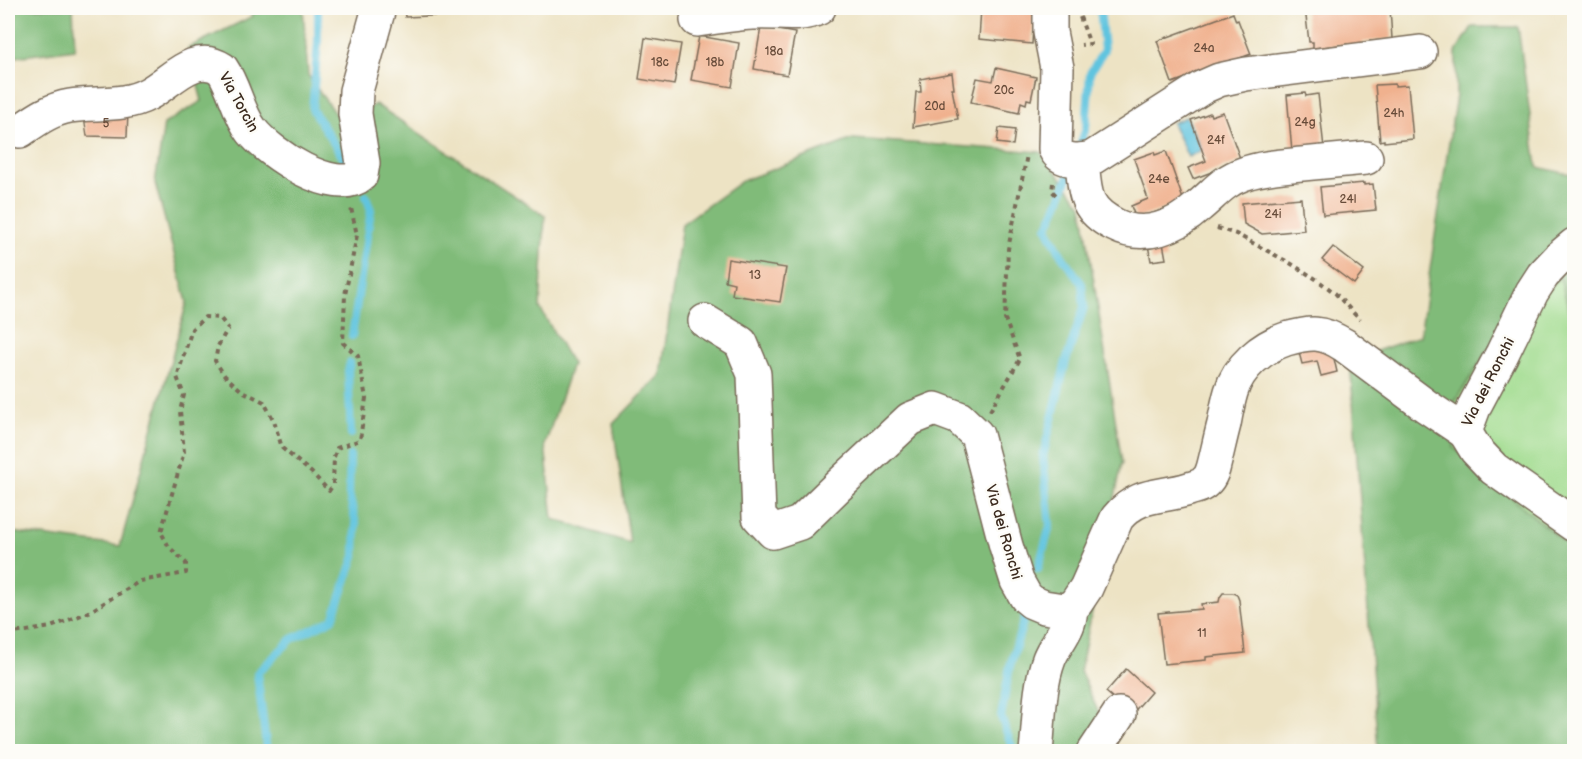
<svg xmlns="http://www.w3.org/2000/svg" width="1582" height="759" font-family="'Balsamiq Sans',sans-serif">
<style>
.green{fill:#a0db8e;stroke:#6e8256;stroke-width:1.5}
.forest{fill:#80bb79;stroke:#5e724c;stroke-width:1.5}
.water{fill:#61c4df;stroke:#4e777e;stroke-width:1.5}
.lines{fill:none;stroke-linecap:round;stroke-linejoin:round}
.stream{stroke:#61c4df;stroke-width:8}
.building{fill:#f0b18e}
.minor-casing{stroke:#796b58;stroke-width:36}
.path{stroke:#796b58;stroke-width:4;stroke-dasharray:4.5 4.5;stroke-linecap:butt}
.minor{stroke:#fff;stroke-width:33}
.labels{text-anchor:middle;stroke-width:5;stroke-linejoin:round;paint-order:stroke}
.number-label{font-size:12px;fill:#684c3a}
.street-label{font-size:15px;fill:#3b2a1e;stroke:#fdfcf7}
</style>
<rect width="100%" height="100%" fill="#fdfcf7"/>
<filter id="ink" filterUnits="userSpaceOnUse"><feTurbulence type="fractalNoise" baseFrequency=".0167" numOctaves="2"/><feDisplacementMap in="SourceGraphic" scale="12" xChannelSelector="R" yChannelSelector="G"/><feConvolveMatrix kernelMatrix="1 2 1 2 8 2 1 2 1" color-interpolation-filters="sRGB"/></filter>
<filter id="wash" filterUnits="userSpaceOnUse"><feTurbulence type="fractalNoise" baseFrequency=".008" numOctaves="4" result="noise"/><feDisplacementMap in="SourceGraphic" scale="24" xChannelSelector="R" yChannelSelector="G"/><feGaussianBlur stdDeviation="1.35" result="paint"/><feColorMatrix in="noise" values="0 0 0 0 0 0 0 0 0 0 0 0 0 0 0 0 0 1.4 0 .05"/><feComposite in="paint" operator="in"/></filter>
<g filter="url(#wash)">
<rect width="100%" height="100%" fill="#ede3c4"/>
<polygon class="green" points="1560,276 1574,329 1574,551 1454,448 1454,403 1494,341"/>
<g class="forest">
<polygon points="8,8 73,8 75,49 8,58"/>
<polygon points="248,8 303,8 308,75 344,127 375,104 545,216 540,308 572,364 545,445 553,519 630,543 613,424 661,375 682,224 742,181 853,139 1041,152 1082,205 1122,463 1080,671 1104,724 1101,751 8,751 8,525 11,532 120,546 187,302 155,183 164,124 202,101 188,48 253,16"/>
<polygon points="1472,27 1518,27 1537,167 1574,175 1574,329 1560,277 1494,341 1454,403 1454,448 1574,551 1574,751 1378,751 1350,360 1420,336 1456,95 1456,52"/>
</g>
<polygon class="water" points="1186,117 1202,150 1188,157 1172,123"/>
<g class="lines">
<g class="stream">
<polyline points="318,8 318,43 312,109 347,164"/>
<polyline points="1078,150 1086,128 1090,73 1104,50 1100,8"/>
<polyline points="352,336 371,210 366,196"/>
<polyline points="350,363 348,371 351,434"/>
<polyline points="1038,569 1050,526 1043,456 1066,361 1084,307 1082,284 1062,256 1047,228 1056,209 1071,170"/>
<polyline points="267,752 257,673 292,639 333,619 355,556 356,524 349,494 350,456"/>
<polyline points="1014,752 1001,717 1010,666 1027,609"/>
</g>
</g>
<g id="blocks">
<g class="building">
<polygon points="404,8 452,8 453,15 405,17"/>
<polygon points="981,8 1034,9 1032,44 979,39"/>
<polygon points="1305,8 1390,8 1392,39 1363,42 1363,47 1349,49 1348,44 1313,48 1313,42 1309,42"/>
<polygon points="1233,13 1236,21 1238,20 1251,54 1172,83 1157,41"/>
<polygon points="761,27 795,33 787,75 754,69"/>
<polygon points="699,36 739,43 732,87 691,80"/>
<polygon points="645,38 681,44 674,85 639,79"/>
<polygon points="996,68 1036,77 1031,100 1027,99 1026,104 1021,102 1019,113 971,102 977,78 993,81"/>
<polygon points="952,73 954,89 952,89 958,119 913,127 916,92 921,92 920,79"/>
<polygon points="1395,84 1395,86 1408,85 1413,139 1384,142 1384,140 1380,141 1375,85"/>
<polygon points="1305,93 1306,96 1318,94 1324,148 1292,151 1287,95"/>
<polygon points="83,111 128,111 127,137 87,136"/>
<polygon points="1223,112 1241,161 1193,179 1188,168 1206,161 1191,120 1210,113 1211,116"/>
<polygon points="999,128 1015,130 1013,145 997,143"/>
<polygon points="1166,151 1184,202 1136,219 1131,206 1148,199 1134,159 1154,152 1155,155"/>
<polygon points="1364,183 1364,185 1373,184 1376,210 1323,215 1320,187"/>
<polygon points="1301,198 1304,230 1262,234 1244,224 1242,203"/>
<polygon points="1163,243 1166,259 1151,261 1148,245"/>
<polygon points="1333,247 1364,271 1354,284 1322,260"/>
<polygon points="728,259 786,268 780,302 732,295 734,283 725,281"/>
<polygon points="1297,345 1332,350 1337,372 1321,376 1317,361 1302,364"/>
<polygon points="1223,593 1233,593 1237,595 1239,600 1245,653 1206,657 1206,660 1164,664 1158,613 1202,609 1201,604 1219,602 1220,597"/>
<polygon points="1126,669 1151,692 1132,714 1106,692"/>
</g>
</g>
</g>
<g filter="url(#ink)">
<use href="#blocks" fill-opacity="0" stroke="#796b58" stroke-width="1.5"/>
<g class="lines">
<defs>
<g id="minor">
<path d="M1050,8v24l7,36 -2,81c6,13 25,12 37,9l111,-71 16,-7 27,-6 174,-22"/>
<path d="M697,20c18,-3 37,-6 56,-7 22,-2 45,5 66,-5"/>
<path d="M20,131c16,-11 31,-22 50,-25 26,-4 54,1 78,-12 22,-11 46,-44 74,-25 13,19 16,44 30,62 17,22 83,66 109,44l2,-12 -8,-49 1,-23 23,-83"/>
<path d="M1082,160c3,32 1,49 33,65 29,15 61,2 84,-19 16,-13 24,-25 44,-32 19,-7 39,-8 59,-10 22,-2 43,-4 64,-6"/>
<path d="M705,321l36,22 13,31 5,143 14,15 27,-9 37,-36 73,-68 25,-10 24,9 18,17 29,111 11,35 9,16 6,5 12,5 19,3 7,-2 6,-5 10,-15 31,-70c21,-26 44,-20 72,-29 6,-2 13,-3 17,-8 4,-3 5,-7 7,-12 4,-15 7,-30 11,-45 2,-11 4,-22 7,-32 7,-25 31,-45 55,-53 25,-7 36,-8 58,6l82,61 39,26 10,-27 27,-51 30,-62 11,-17 18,-19 13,-11"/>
<polyline points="1465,432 1476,450 1494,469 1574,525"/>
<path d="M1036,752c3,-29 3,-67 13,-93 6,-16 24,-33 21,-51"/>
<polyline points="1094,752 1119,714"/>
</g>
</defs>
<use href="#minor" class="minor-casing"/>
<g class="path">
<polyline points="1080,17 1090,44 1081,45"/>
<polyline points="1053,183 1052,191 1058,197"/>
<polyline points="1217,228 1236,234 1290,263 1316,279 1335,293 1360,320"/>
<polyline points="990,411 1020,359 1005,319 1008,249 1027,155"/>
<polyline points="8,634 51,627 89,612 140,581 186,573 186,563 169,547 161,532 184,452 180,411 184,395 177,377 192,329 205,317 220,318 228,328 218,346 215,361 225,376 242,391 264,402 274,421 282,448 312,473 329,491 333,485 334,457 337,448 360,440 366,398 358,356 343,343 345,295 357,235 351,208"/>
</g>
<use href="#minor" class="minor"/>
</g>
</g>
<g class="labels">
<g class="number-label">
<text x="1204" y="52">24a</text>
<text x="774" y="55">18a</text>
<text x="660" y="66">18c</text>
<text x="715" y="66">18b</text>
<text x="1004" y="94">20c</text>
<text x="935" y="110">20d</text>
<text x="1394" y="117">24h</text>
<text x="1305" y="126">24g</text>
<text x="106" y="127">5</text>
<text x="1216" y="144">24f</text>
<text x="1159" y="183">24e</text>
<text x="1348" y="203">24l</text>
<text x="1273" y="218">24i</text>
<text x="755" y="279">13</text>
<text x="1202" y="637">11</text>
</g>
<g class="street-label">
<text transform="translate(239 102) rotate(61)" y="5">Via Torcìn</text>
<text transform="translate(1488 382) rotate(-63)" y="5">Via dei Ronchi</text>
<text transform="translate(1004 532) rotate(74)" y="5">Via dei Ronchi</text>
</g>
</g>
<rect width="1582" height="759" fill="none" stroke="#fdfcf7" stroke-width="30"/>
</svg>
